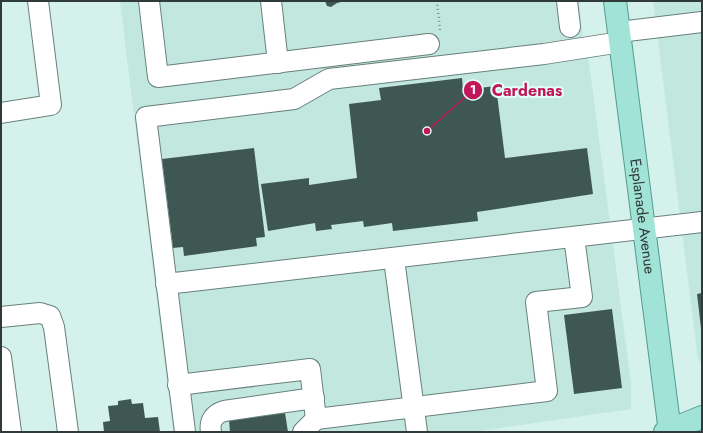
<svg xmlns="http://www.w3.org/2000/svg" width="703" height="433" font-family="Jost,sans-serif">
<style>
.built{fill:#c1e7df}
.building{fill:#3f5752}
.lines{fill:none;stroke-linecap:round;stroke-linejoin:round}
.minor-casing{stroke:#67807b;stroke-width:22}
.major-casing{stroke:#519c8f;stroke-width:24}
.path{stroke:#7f928e;stroke-width:2.5;stroke-dasharray:1 3;stroke-linecap:butt}
.minor{stroke:#fff;stroke-width:20}
.major{stroke:#a1e3d7;stroke-width:22}
.labels{text-anchor:middle;stroke-width:4;stroke-linejoin:round;paint-order:stroke}
.street-label{font-size:15px;fill:#303b39;stroke:#e2fff8}
.leader{fill:none;stroke:#c2185b;stroke-width:1.5}
.callout-dot{fill:#c2185b;stroke:#e2fff8;stroke-width:1.5}
.mark-label{font-size:12px;text-anchor:middle;font-weight:bold;fill:#fff}
.callout-label{font-size:16px;text-anchor:middle;font-weight:bold;fill:#c2185b;stroke:#e2fff8;stroke-width:4;stroke-linejoin:round;paint-order:stroke}
</style>
<rect width="100%" height="100%" fill="#d5f1eb"/>
<g class="built">
<polygon points="120,1 579,1 583,39 586,40 631,383 631,409 471,432 173,432"/>
<polygon points="653,1 702,1 702,363 698,359"/>
</g>
<g class="building">
<polygon points="325,1 341,1 341,2 337,3 331,7 327,6"/>
<polygon points="462,78 463,90 496,86 505,158 587,148 593,194 477,212 478,221 393,231 392,223 364,227 363,221 331,225 332,229 316,231 315,223 268,231 261,184 309,178 309,185 357,178 349,104 381,100 379,88"/>
<polygon points="254,148 265,237 256,238 257,246 184,256 183,247 173,248 162,159"/>
<polygon points="702,293 702,328 701,328 697,294"/>
<polygon points="612,309 622,388 574,394 564,315"/>
<polygon points="131,399 132,404 143,403 145,418 158,417 160,432 104,432 103,422 110,421 108,406 118,405 118,401"/>
<polygon points="285,413 288,432 230,432 229,420"/>
</g>
<g class="lines">
<defs>
<g id="minor">
<polyline points="149,1 158,77 429,44"/>
<polyline points="271,1 278,63"/>
<polyline points="567,1 570,27"/>
<polyline points="619,32 702,22"/>
<polyline points="1,113 51,105 38,1"/>
<polyline points="394,259 417,432"/>
<polyline points="166,284 702,222"/>
<polyline points="1,317 40,313 50,316 54,327 68,432"/>
<polyline points="1,357 11,432"/>
<polyline points="178,385 310,369 316,419 547,391 536,302 582,297 574,237"/>
<polyline points="185,432 146,117 294,99 329,79 544,54 621,42"/>
<path d="M211,432c-2,-11 3,-18 13,-21l90,-13"/>
<polyline points="303,432 316,419"/>
</g>
<g id="major">
<path id="s1" d="M615,1l55,431"/>
<polyline points="665,432 702,417"/>
</g>
</defs>
<use href="#minor" class="minor-casing"/>
<use href="#major" class="major-casing"/>
<polyline class="path" points="437,1 440,30"/>
<use href="#minor" class="minor"/>
<use href="#major" class="major"/>
</g>
<g class="labels">
<g class="street-label">
<text dy="5" stroke="none"><textPath href="#s1" startOffset="217">Esplanade Avenue</textPath></text>
</g>
</g>
<path class="leader" d="M427 131L473 90"/>
<g class="callout-dot">
<circle cx="427" cy="131" r="4"/>
<circle cx="473" cy="90" r="10"/>
</g>
<g class="mark-label">
<text x="473" y="94">1</text>
</g>
<g class="callout-label">
<text x="527" y="96">Cardenas</text>
</g>
<rect width="703" height="433" fill="none" stroke="#303b39" stroke-width="4"/>
</svg>
